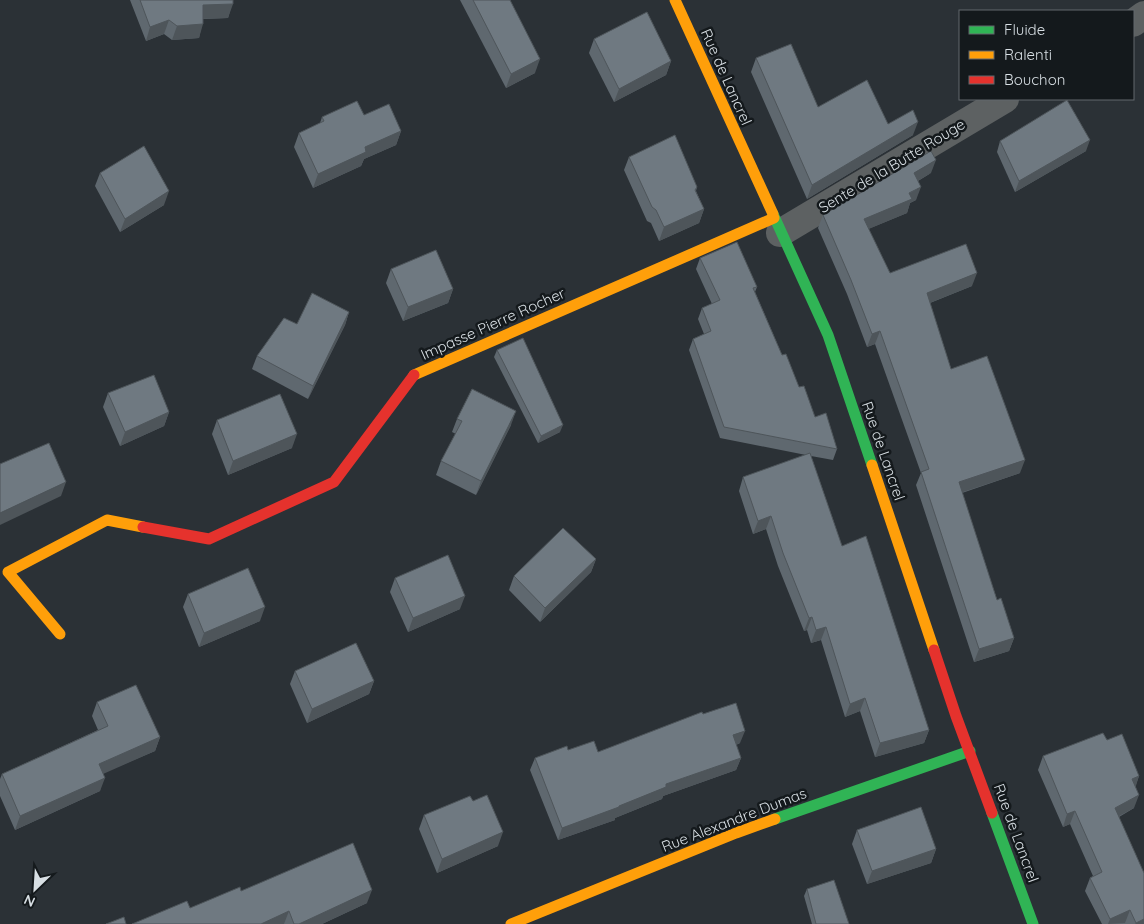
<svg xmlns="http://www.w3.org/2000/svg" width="1144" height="924" font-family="Quicksand,sans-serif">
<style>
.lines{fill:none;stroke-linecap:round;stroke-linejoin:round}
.street{stroke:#5d6162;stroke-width:28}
.fast{stroke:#30b455;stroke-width:11}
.slow{stroke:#ff9f0a;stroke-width:11}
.jam{stroke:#e5322d;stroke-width:11}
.wall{fill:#5f686f}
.shaded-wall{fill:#4e555a}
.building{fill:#6f7981;stroke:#4e555a}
.labels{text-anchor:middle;stroke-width:5;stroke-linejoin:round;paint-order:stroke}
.street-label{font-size:15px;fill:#d8dfe4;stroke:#14191c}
</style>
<rect width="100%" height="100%" fill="#2b3136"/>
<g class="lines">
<g class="street">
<polyline points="1133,23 1144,15"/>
<polyline points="780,233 1005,99"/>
</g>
<g class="fast">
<polyline points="773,214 828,335 872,465"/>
<polyline points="992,813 1033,924"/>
<polyline points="775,819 970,751"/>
</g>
<g class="slow">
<polyline points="675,0 773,214"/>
<polyline points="414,375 774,218"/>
<polyline points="872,465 934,650"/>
<polyline points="60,634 8,572 107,520 143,527"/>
<polyline points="511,924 736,833 775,819"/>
</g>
<g class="jam">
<polyline points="143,527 209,539 334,482 414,375"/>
<polyline points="934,650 956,716 992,813"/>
</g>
</g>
<g class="wall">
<polygon points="130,0 233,0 228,18 203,19 199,38 172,40 164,34 146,41"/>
<polygon points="460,0 510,0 535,73 506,88"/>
<polygon points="594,39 671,61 666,75 614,102 589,53"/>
<polygon points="756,58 818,107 888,124 913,135 807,199 751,72"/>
<polygon points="364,115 401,131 396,145 364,159 361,166 313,188 294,147 299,133 320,123 322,117"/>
<polygon points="1000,141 1086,151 1015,192 997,152"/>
<polygon points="629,157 697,187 696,191 704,209 699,223 659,241 651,223 647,221 624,170"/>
<polygon points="100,173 164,205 120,232 95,186"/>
<polygon points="931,173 918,181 916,200 910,203 907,213 868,229 890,273 972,286 930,303 951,369 1020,473 962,493 997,600 1014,638 1009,651 974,662 916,485 921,473 875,344 867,347 847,294 818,228 823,215"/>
<polygon points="700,258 757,287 755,292 782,355 815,417 837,449 833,460 811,456 842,546 929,730 924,743 875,757 860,711 845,717 821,640 811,643 807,630 804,631 778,566 766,529 753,534 739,491 743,477 806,455 720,438 689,350 693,339 704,334 698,319 702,308 712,304 696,269"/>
<polygon points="391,269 453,289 448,303 403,321 386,283"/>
<polygon points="349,312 345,325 308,399 252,369 257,356 297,324"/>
<polygon points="497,350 560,432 538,443 494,357"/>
<polygon points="108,393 169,412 164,426 120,446 103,407"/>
<polygon points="457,419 511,425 476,495 436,475 441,461 456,434 452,432"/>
<polygon points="217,420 292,448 228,475 212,434"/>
<polygon points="596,559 591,572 540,622 509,590 514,576"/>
<polygon points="395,578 460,609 408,632 390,592"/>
<polygon points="188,594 260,621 199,647 183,607"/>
<polygon points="295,671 374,681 369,694 307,723 290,684"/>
<polygon points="97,702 160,737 155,751 103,773 100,791 15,830 0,796 0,779 2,774 98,730 92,716"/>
<polygon points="703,714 740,743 736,745 741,758 736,770 663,796 662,799 615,818 615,820 558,840 530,770 535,758 568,750 598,752"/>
<polygon points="1107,740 1139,776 1135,787 1134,808 1119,817 1144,924 1102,924 1085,891 1090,878 1093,876 1070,824 1063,827 1038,770 1043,756"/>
<polygon points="424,815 498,846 437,873 419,829"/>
<polygon points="857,830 936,849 931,863 867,884 852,844"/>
<polygon points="807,889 849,924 812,924 804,896"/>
<polygon points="241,891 367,903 322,924 132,924 190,908"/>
</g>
<g class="shaded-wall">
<polygon points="233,4 228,18 198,19 203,5"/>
<polygon points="169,20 164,34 146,41 150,27"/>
<polygon points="203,24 199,38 172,40 177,26"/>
<polygon points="540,59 535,73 506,88 511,74"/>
<polygon points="671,61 666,75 614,102 619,89"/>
<polygon points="918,122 913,135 807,199 812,185"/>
<polygon points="401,131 396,145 364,159 361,166 313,188 318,174 365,147"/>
<polygon points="1090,140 1086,151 1015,192 1019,181"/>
<polygon points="936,160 931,173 909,186 914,173"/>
<polygon points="921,187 916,200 910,203 907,213 859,233 864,219"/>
<polygon points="169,191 164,205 120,232 125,219"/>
<polygon points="704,209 699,223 659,241 664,227"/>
<polygon points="977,273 972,286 922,306 927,293"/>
<polygon points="453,289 448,303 403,321 408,307"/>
<polygon points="349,312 345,325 308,399 313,386"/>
<polygon points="880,331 875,344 867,347 872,334"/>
<polygon points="516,411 511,425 476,495 481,481"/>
<polygon points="169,412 164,426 120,446 125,432"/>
<polygon points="563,425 560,432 538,443 541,436"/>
<polygon points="297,434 292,448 228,475 233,461"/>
<polygon points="1025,460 1020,473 954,495 959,482"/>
<polygon points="66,482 61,496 0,525 0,513"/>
<polygon points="771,516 766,529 753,534 758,521"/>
<polygon points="596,559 591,572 540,622 545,608"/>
<polygon points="465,596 460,609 408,632 413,618"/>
<polygon points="265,607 260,621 199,647 204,633"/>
<polygon points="812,617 807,630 804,631 809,618"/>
<polygon points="826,627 821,640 811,643 816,630"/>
<polygon points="1014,638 1009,651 974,662 979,649"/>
<polygon points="374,681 369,694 307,723 312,709"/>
<polygon points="865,698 860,711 845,717 850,704"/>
<polygon points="929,730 924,743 875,757 880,743"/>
<polygon points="745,731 740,743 728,748 733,735"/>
<polygon points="160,737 155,751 94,778 99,764"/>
<polygon points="741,758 736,770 663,796 662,799 615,818 615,820 558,840 562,828 666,784"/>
<polygon points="1139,776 1135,789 1132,779"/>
<polygon points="105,778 100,791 15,830 20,816"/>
<polygon points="1139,795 1134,808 1110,821 1115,808"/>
<polygon points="1075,811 1070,824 1063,827 1067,814"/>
<polygon points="503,832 498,846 437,873 442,859"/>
<polygon points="936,849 931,863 867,884 872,871"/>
<polygon points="372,890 367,903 322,924 299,924"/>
<polygon points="1130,910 1125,923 1108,924 1110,919"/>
<polygon points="289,911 284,924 261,924"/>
<polygon points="1144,919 1144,924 1135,924 1136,923"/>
</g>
<g class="building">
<polygon points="140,0 233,0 233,4 203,5 203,24 177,26 169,20 150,27"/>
<polygon points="473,0 510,0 540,59 511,74"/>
<polygon points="647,12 671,61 619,89 594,39"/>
<polygon points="791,44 818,107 867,80 888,124 913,110 918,122 812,185 756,58"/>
<polygon points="1067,100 1090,140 1019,181 1000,141"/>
<polygon points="357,101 364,115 389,104 401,131 365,147 366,152 318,174 299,133 324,121 322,117"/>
<polygon points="675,135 697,187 695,190 704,209 664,227 656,210 652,207 629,157"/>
<polygon points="144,146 169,191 125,219 100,173"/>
<polygon points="931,151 936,160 914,173 921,187 909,193 912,199 864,219 890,273 966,244 977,273 927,293 951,369 987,356 1025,460 959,482 997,600 1001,598 1014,638 979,649 921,472 929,469 880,331 872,334 851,280 823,215"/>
<polygon points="737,242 757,287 753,288 782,355 786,354 799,387 804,386 815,417 826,413 837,449 724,427 693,339 711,331 702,308 720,300 700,258"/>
<polygon points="436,250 453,289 408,307 391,269"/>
<polygon points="312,293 349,312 313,386 257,356 284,318 297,324"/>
<polygon points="523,338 563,425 541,436 497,350"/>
<polygon points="154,375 169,412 125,432 108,393"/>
<polygon points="472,389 516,411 481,481 441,461 462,421 457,419"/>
<polygon points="280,394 297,434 233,461 217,420"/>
<polygon points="49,443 66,482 0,513 0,464"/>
<polygon points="810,453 842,546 866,536 929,730 880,743 865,698 850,704 826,627 816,630 812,617 809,618 783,553 771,516 758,521 743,477"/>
<polygon points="563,528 596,559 545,608 514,576"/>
<polygon points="448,555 465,596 413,618 395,578"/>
<polygon points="248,568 265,607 204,633 188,594"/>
<polygon points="356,643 374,681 312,709 295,671"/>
<polygon points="136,685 160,737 99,764 105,778 20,816 2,774 108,726 97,702"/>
<polygon points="736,703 745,731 733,735 741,758 666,784 666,787 619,806 619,807 562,828 535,758 567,746 568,750 594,741 598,752 702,712 703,714"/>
<polygon points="1103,733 1107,740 1122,734 1139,776 1132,779 1139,795 1115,808 1144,873 1144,919 1136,923 1130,910 1110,919 1090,878 1102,872 1075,811 1067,814 1043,756"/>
<polygon points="487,795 503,832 442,859 424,815 470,796 473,801"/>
<polygon points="921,807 936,849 872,871 857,830"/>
<polygon points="353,843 372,890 299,924 294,924 289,911 261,924 132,924 187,901 190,908 240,887 241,891"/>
<polygon points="834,880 849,924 816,924 807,889"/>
<polygon points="124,917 126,924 106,924"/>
</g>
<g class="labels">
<g class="street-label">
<text transform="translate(726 77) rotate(66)" y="5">Rue de Lancrel</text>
<text transform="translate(892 166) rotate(-31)" y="5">Sente de la Butte Rouge</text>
<text transform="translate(493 324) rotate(-24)" y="5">Impasse Pierre Rocher</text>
<text transform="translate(883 451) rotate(71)" y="5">Rue de Lancrel</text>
<text transform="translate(734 820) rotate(-21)" y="5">Rue Alexandre Dumas</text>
<text transform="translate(1016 833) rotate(70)" y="5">Rue de Lancrel</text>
</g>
</g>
<rect x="959" y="10" width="175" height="90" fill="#14191c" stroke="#62686c"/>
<rect x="969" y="26" width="25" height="8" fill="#30b455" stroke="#62686c"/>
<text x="1004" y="35" font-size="15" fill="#d8dfe4">Fluide</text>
<rect x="969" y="51" width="25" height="8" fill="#ff9f0a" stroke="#62686c"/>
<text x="1004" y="60" font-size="15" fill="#d8dfe4">Ralenti</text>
<rect x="969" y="76" width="25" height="8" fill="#e5322d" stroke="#62686c"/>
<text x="1004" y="85" font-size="15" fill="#d8dfe4">Bouchon</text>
<g transform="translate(35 889) rotate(205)" stroke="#14191c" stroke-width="4" paint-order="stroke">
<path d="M0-4L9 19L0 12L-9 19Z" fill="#d8dfe4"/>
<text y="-8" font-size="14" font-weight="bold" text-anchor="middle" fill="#d8dfe4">N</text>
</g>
</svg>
